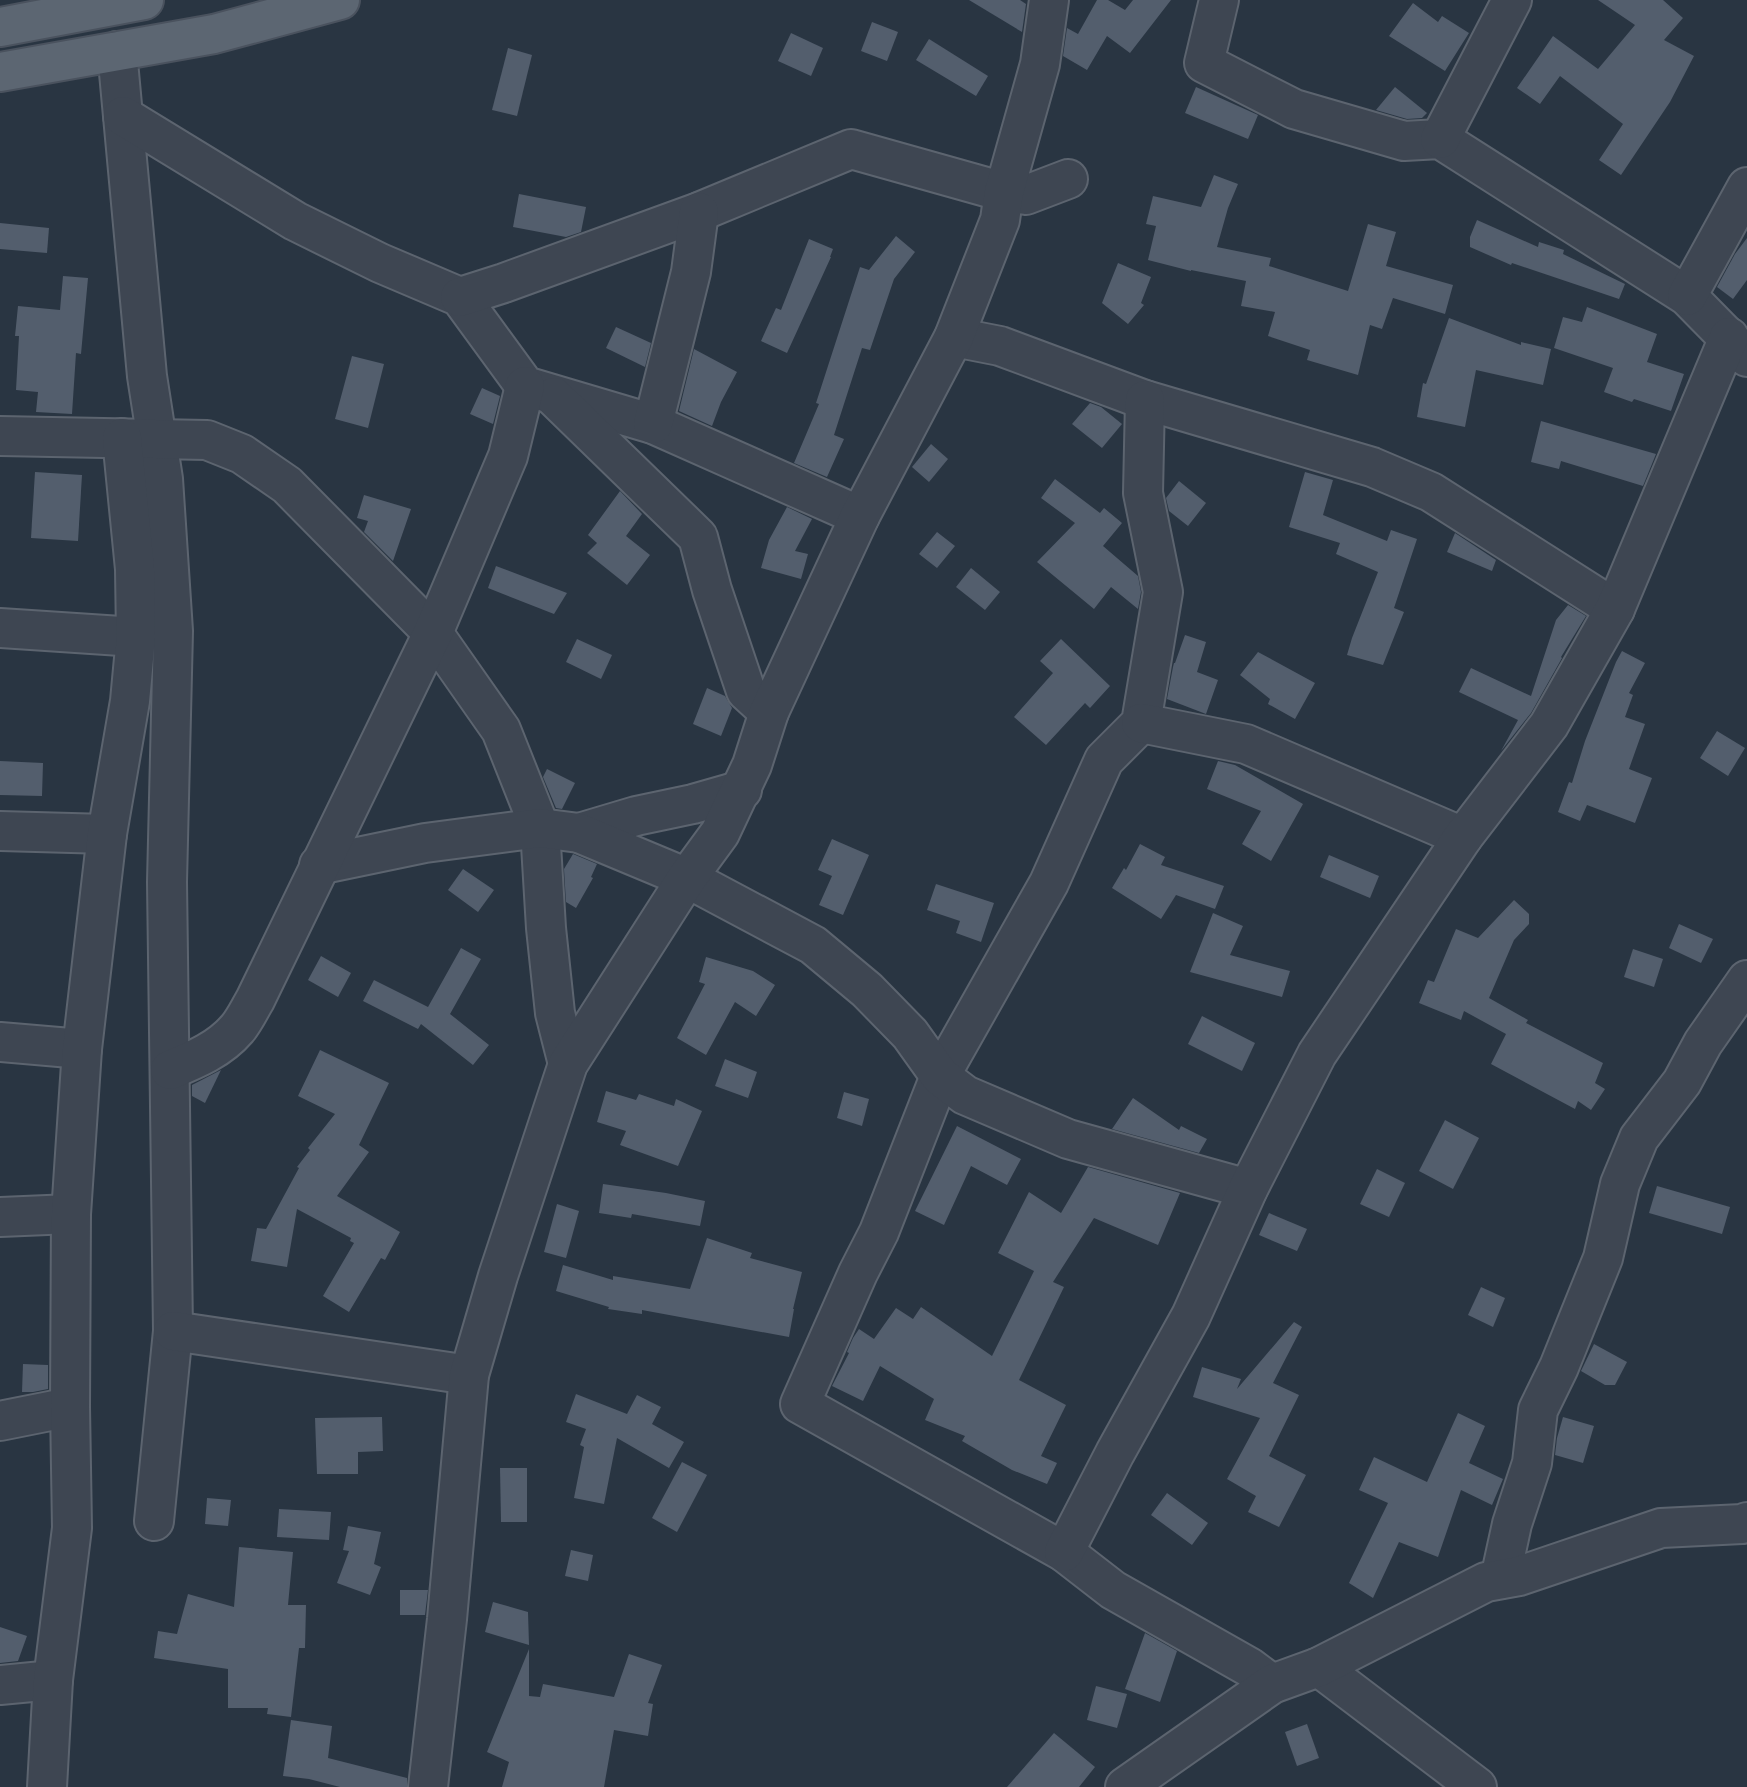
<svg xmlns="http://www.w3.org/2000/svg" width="1747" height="1787" font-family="Quicksand,sans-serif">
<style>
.building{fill:#535e6d}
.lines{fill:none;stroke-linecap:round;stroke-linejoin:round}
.minor-casing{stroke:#5c646f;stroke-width:42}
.major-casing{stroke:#4a525e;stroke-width:42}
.minor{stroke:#3e4652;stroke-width:38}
.major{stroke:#5c6672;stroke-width:38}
</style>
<rect width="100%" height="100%" fill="#293542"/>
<g class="building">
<polygon points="969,0 1020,0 1026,4 1022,32"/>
<polygon points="1097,0 1108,0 1125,10 1133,0 1171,0 1130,53 1107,36 1087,70 1063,56 1067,28 1078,34"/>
<polygon points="1598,0 1663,0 1683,18 1664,40 1694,56 1670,102 1621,175 1599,160 1623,124 1560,76 1540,104 1517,88 1553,36 1598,69 1635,25"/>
<polygon points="1413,3 1438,22 1442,16 1469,33 1445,71 1389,36"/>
<polygon points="872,22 898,32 887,61 861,51"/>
<polygon points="791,33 823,48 811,76 778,61"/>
<polygon points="929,39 988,76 976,96 916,60"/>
<polygon points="508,48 532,55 517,116 492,110"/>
<polygon points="1196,87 1258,115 1248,139 1185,113"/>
<polygon points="1395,87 1427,113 1422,118 1407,119 1376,110"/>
<polygon points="1214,175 1238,184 1228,208 1217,247 1271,258 1269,266 1348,291 1368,224 1396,232 1386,266 1453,285 1445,314 1393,298 1382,329 1370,325 1358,375 1307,360 1310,350 1268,336 1275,312 1241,306 1246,281 1191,270 1191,271 1148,260 1156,226 1146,224 1153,196 1201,207"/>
<polygon points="519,194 586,207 581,232 566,237 513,227"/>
<polygon points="1477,220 1538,247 1539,242 1564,250 1563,254 1625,284 1619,299 1512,263 1511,265 1470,247 1470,237"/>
<polygon points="0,223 49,228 47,253 0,249"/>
<polygon points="896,236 915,252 894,279 870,350 862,348 834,435 844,439 827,477 794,463 819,404 816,403 860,267 869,270"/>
<polygon points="1747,238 1747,280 1733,299 1717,287 1735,254"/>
<polygon points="809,239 833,249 830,257 831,257 787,353 761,341 776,308 781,310"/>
<polygon points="1118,263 1151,277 1141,303 1144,305 1128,324 1102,303"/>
<polygon points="63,276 88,278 81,354 76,353 72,414 36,412 38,392 16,390 19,336 15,336 18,306 60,310"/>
<polygon points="1587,307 1657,334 1647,362 1684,374 1671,411 1634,399 1632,402 1604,392 1613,368 1554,348 1563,317 1582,322"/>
<polygon points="1449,318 1521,345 1521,342 1551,349 1543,385 1476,370 1465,427 1417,417 1423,383 1426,384"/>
<polygon points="616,327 651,343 645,367 606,348"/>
<polygon points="694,349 737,372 721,402 712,426 679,411"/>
<polygon points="352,356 384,364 368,428 335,419"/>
<polygon points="482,388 500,396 493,424 470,414"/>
<polygon points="1090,403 1101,407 1122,424 1102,448 1072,424"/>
<polygon points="1541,421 1656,454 1643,486 1561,461 1559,469 1531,462"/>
<polygon points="931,444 948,459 929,482 912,467"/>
<polygon points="35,472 82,475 78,541 31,538"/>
<polygon points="1305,472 1333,480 1323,515 1387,541 1391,530 1417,539 1394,608 1404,612 1383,665 1347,655 1352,638 1378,572 1336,554 1340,543 1289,527"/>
<polygon points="1055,479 1100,513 1104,508 1122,523 1103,546 1138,576 1141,592 1138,609 1111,587 1094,609 1037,562 1075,523 1041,498"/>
<polygon points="1179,481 1206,503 1188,526 1169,511 1166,498"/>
<polygon points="620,491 642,514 626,536 650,555 627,585 587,553 597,543 588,535"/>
<polygon points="364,495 411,509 393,561 364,532 368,521 357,518"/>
<polygon points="787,507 812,519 795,551 808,554 801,579 761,568 769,540"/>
<polygon points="937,532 955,546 937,568 919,554"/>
<polygon points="1455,533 1496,560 1492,571 1447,552"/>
<polygon points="496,566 567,593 554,614 488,588"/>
<polygon points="971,568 1000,592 985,610 956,587"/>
<polygon points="1568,605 1586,616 1561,657 1562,658 1531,713 1501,751 1518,720 1459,692 1471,668 1531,696 1556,620"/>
<polygon points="1185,635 1206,642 1197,672 1218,680 1206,714 1167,699 1173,667 1174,663 1175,663"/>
<polygon points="577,639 612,655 601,679 566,662"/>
<polygon points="1061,639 1110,686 1090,708 1085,703 1046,745 1014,717 1053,673 1040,661"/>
<polygon points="1622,651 1645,663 1629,693 1633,695 1625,717 1645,724 1629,769 1652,778 1635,823 1587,805 1580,821 1558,812 1569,782 1572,783 1585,741 1616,662"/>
<polygon points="1258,652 1315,683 1295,719 1268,704 1270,699 1240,675"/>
<polygon points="707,688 725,696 732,708 721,736 693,724"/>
<polygon points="1717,731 1745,748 1728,776 1700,758"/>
<polygon points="0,761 43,763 42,796 0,795"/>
<polygon points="1218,761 1235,765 1303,804 1271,861 1242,844 1261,811 1207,789"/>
<polygon points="547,769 575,783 562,809 556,808 543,777"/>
<polygon points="832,839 869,855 843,915 819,905 832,876 818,870"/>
<polygon points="1140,844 1165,857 1161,865 1224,886 1215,909 1176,895 1161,919 1112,888 1124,868 1126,870"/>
<polygon points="573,854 597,864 591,877 593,878 576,908 566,902 564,869"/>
<polygon points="1329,855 1379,876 1370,898 1320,877"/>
<polygon points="463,869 494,890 478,912 448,890"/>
<polygon points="936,884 994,903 981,942 956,933 960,921 927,910"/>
<polygon points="1514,900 1529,914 1529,924 1514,940 1489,998 1528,1020 1526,1023 1603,1063 1595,1083 1605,1089 1591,1110 1578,1101 1575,1109 1491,1064 1506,1034 1464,1011 1461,1020 1419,1003 1428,980 1434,982 1456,929 1478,938"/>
<polygon points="1213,913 1243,926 1230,955 1290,971 1282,997 1190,972"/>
<polygon points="1679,924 1713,939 1701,963 1669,948"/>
<polygon points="461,948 481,959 450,1014 489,1045 473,1065 421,1024 418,1029 363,1001 374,980 428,1007"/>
<polygon points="1633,949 1663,959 1654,987 1624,977"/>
<polygon points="321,956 351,973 338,997 308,980"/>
<polygon points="706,957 753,971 775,985 756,1016 735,1002 706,1055 677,1038 705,984 699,982"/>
<polygon points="1202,1016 1255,1043 1242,1071 1188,1044"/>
<polygon points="320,1050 389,1083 359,1145 369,1152 337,1196 400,1232 385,1260 381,1258 349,1312 323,1296 354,1243 350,1241 351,1238 297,1209 287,1267 251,1261 257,1228 266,1229 299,1168 297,1167 310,1150 308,1148 335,1114 298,1096"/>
<polygon points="725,1059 757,1072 748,1098 715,1086"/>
<polygon points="221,1070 205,1103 192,1096 192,1085"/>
<polygon points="606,1091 636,1100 639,1094 674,1106 676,1099 702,1111 678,1166 620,1145 626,1131 597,1122"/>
<polygon points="844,1092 869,1099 862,1126 837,1118"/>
<polygon points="1133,1098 1179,1130 1181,1126 1207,1139 1199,1153 1112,1129"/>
<polygon points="1445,1120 1479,1138 1453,1189 1419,1171"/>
<polygon points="957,1126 1021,1159 1007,1185 971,1166 944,1225 915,1211"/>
<polygon points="1088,1167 1180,1193 1158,1245 1094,1218 1053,1282 1064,1287 1019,1380 1066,1405 1041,1456 1057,1463 1047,1484 1012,1470 962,1441 965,1436 925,1420 934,1399 880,1366 863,1401 832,1386 849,1353 847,1352 853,1338 859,1329 874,1339 896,1308 913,1319 921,1307 992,1356 1034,1271 998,1253 1029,1192 1061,1213"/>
<polygon points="1377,1169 1405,1183 1389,1217 1360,1204"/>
<polygon points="603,1184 666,1193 705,1201 700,1226 632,1214 631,1218 599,1213"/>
<polygon points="1657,1186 1730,1207 1722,1234 1649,1213"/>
<polygon points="557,1204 579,1211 566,1258 544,1252"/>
<polygon points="1269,1213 1307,1229 1297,1251 1259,1235"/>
<polygon points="707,1238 752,1253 750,1258 802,1272 793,1309 794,1309 789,1337 642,1310 642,1314 608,1309 609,1307 556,1291 563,1265 613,1280 613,1276 690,1289"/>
<polygon points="1481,1287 1505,1298 1493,1327 1468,1315"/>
<polygon points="1294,1322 1302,1327 1273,1383 1299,1395 1269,1456 1306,1475 1279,1527 1248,1512 1256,1496 1227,1479 1260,1418 1193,1397 1202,1367 1241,1379 1237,1389"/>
<polygon points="1594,1344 1627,1362 1615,1385 1605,1385 1581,1371"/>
<polygon points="23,1364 48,1365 48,1389 33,1392 22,1392"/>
<polygon points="576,1394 627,1414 637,1395 661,1407 652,1424 684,1442 669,1468 617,1438 604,1504 574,1498 584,1447 580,1445 586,1429 566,1422"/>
<polygon points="1458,1413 1485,1426 1469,1463 1503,1479 1492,1505 1461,1490 1438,1557 1399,1542 1373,1598 1349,1583 1388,1503 1359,1490 1374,1457 1427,1482"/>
<polygon points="382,1417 383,1451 358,1452 358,1474 317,1474 315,1418"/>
<polygon points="1563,1417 1594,1426 1583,1463 1555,1455 1557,1438"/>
<polygon points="682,1462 707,1475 677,1532 652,1518"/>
<polygon points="500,1468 527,1468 527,1522 501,1522"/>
<polygon points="1167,1493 1208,1523 1192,1545 1151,1515"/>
<polygon points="207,1498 231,1500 228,1526 205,1524"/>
<polygon points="279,1509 331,1512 329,1540 277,1537"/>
<polygon points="348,1526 381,1532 374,1564 381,1567 370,1595 337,1583 349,1551 343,1550"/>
<polygon points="239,1547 293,1552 288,1605 306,1605 305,1648 299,1648 291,1717 267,1714 268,1708 228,1708 228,1669 154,1658 158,1631 177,1634 188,1594 234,1607"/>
<polygon points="571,1550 593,1555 588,1581 565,1576"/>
<polygon points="400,1590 428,1590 425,1615 400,1615"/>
<polygon points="493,1602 528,1612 529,1645 485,1632"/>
<polygon points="0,1627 27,1636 18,1661 0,1663"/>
<polygon points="1145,1633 1177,1651 1160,1702 1125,1689"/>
<polygon points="529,1649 529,1696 540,1697 543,1684 614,1697 629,1654 662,1665 648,1703 653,1704 648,1736 614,1730 604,1787 502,1787 509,1762 487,1752"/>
<polygon points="1096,1686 1127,1694 1117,1728 1087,1720"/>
<polygon points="291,1720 332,1726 328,1758 407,1778 407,1787 340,1787 309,1779 283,1776"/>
<polygon points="1307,1724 1319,1758 1297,1766 1285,1732"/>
<polygon points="1054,1733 1095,1767 1079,1787 1007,1787"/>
</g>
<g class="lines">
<defs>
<g id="minor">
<polyline points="1219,0 1204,63 1294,109 1404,141 1440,139 1687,296 1747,357"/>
<polyline points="117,51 147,376 163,479 173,631 167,882 173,1331 154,1521"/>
<polyline points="123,116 295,221 380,263 460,297 525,386 653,424 860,516"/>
<polyline points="1440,139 1512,0"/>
<polyline points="1687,296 1747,187"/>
<polyline points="460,297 504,283 699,212 851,149 1004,192 1026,195 1068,179"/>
<polyline points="954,337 1000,346 1145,400 1372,467 1431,492 1615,609"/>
<polyline points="554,397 698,537 712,590 746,691 769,712"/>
<polyline points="1145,400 1143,493 1163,592 1141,723 1104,760 1049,883 940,1076 879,1232 858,1273 800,1404 1064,1552 1113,1590 1249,1667 1272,1684"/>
<polyline points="653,424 691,272 699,212"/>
<polyline points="0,436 207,440 242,454 287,485 433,633 501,730 540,828 546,928 555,1013 568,1064"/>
<polyline points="0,628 136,637"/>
<polyline points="1141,723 1246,744 1463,837"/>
<polyline points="0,831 107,834"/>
<polyline points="579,833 636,816 693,804 742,790"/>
<polyline points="319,865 425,843 540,828 579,833 687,878 813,945 867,990 910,1034 940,1076 965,1095 1068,1139 1248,1189"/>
<polyline points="0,1042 82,1049"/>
<path d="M170,1070c24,-10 49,-20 67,-41 7,-8 12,-19 18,-29l178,-367 75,-177 17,-70"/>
<polyline points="0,1217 71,1214"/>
<polyline points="173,1331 469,1375"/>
<polyline points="0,1421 70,1407"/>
<polyline points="1064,1552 1115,1453 1191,1316 1248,1189 1317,1054 1463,837 1549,725 1615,609 1729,337"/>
<polyline points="1500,1579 1512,1524 1532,1463 1538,1410 1559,1367 1603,1258 1620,1184 1639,1138 1682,1082 1703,1043 1747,980"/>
<polyline points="1319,1667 1477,1787"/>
<polyline points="0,1685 53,1680"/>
<polyline points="47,1787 53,1680 72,1528 70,1407 71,1214 82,1049 107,834 130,701 136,637 135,569 122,438"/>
<polyline points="428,1787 447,1619 469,1375 498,1276 568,1064 687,878 720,833 752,765 769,712 860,516 954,337 1000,220 1004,192 1040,64 1049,0"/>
<polyline points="1125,1787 1272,1684 1319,1667 1486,1582 1519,1576 1661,1528 1742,1524 1747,1522"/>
</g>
<g id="major">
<polyline points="0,27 144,0"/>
<polyline points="0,72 214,34 340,0"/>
</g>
</defs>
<use href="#minor" class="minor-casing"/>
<use href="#major" class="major-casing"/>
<use href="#minor" class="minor"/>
<use href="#major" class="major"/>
</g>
</svg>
